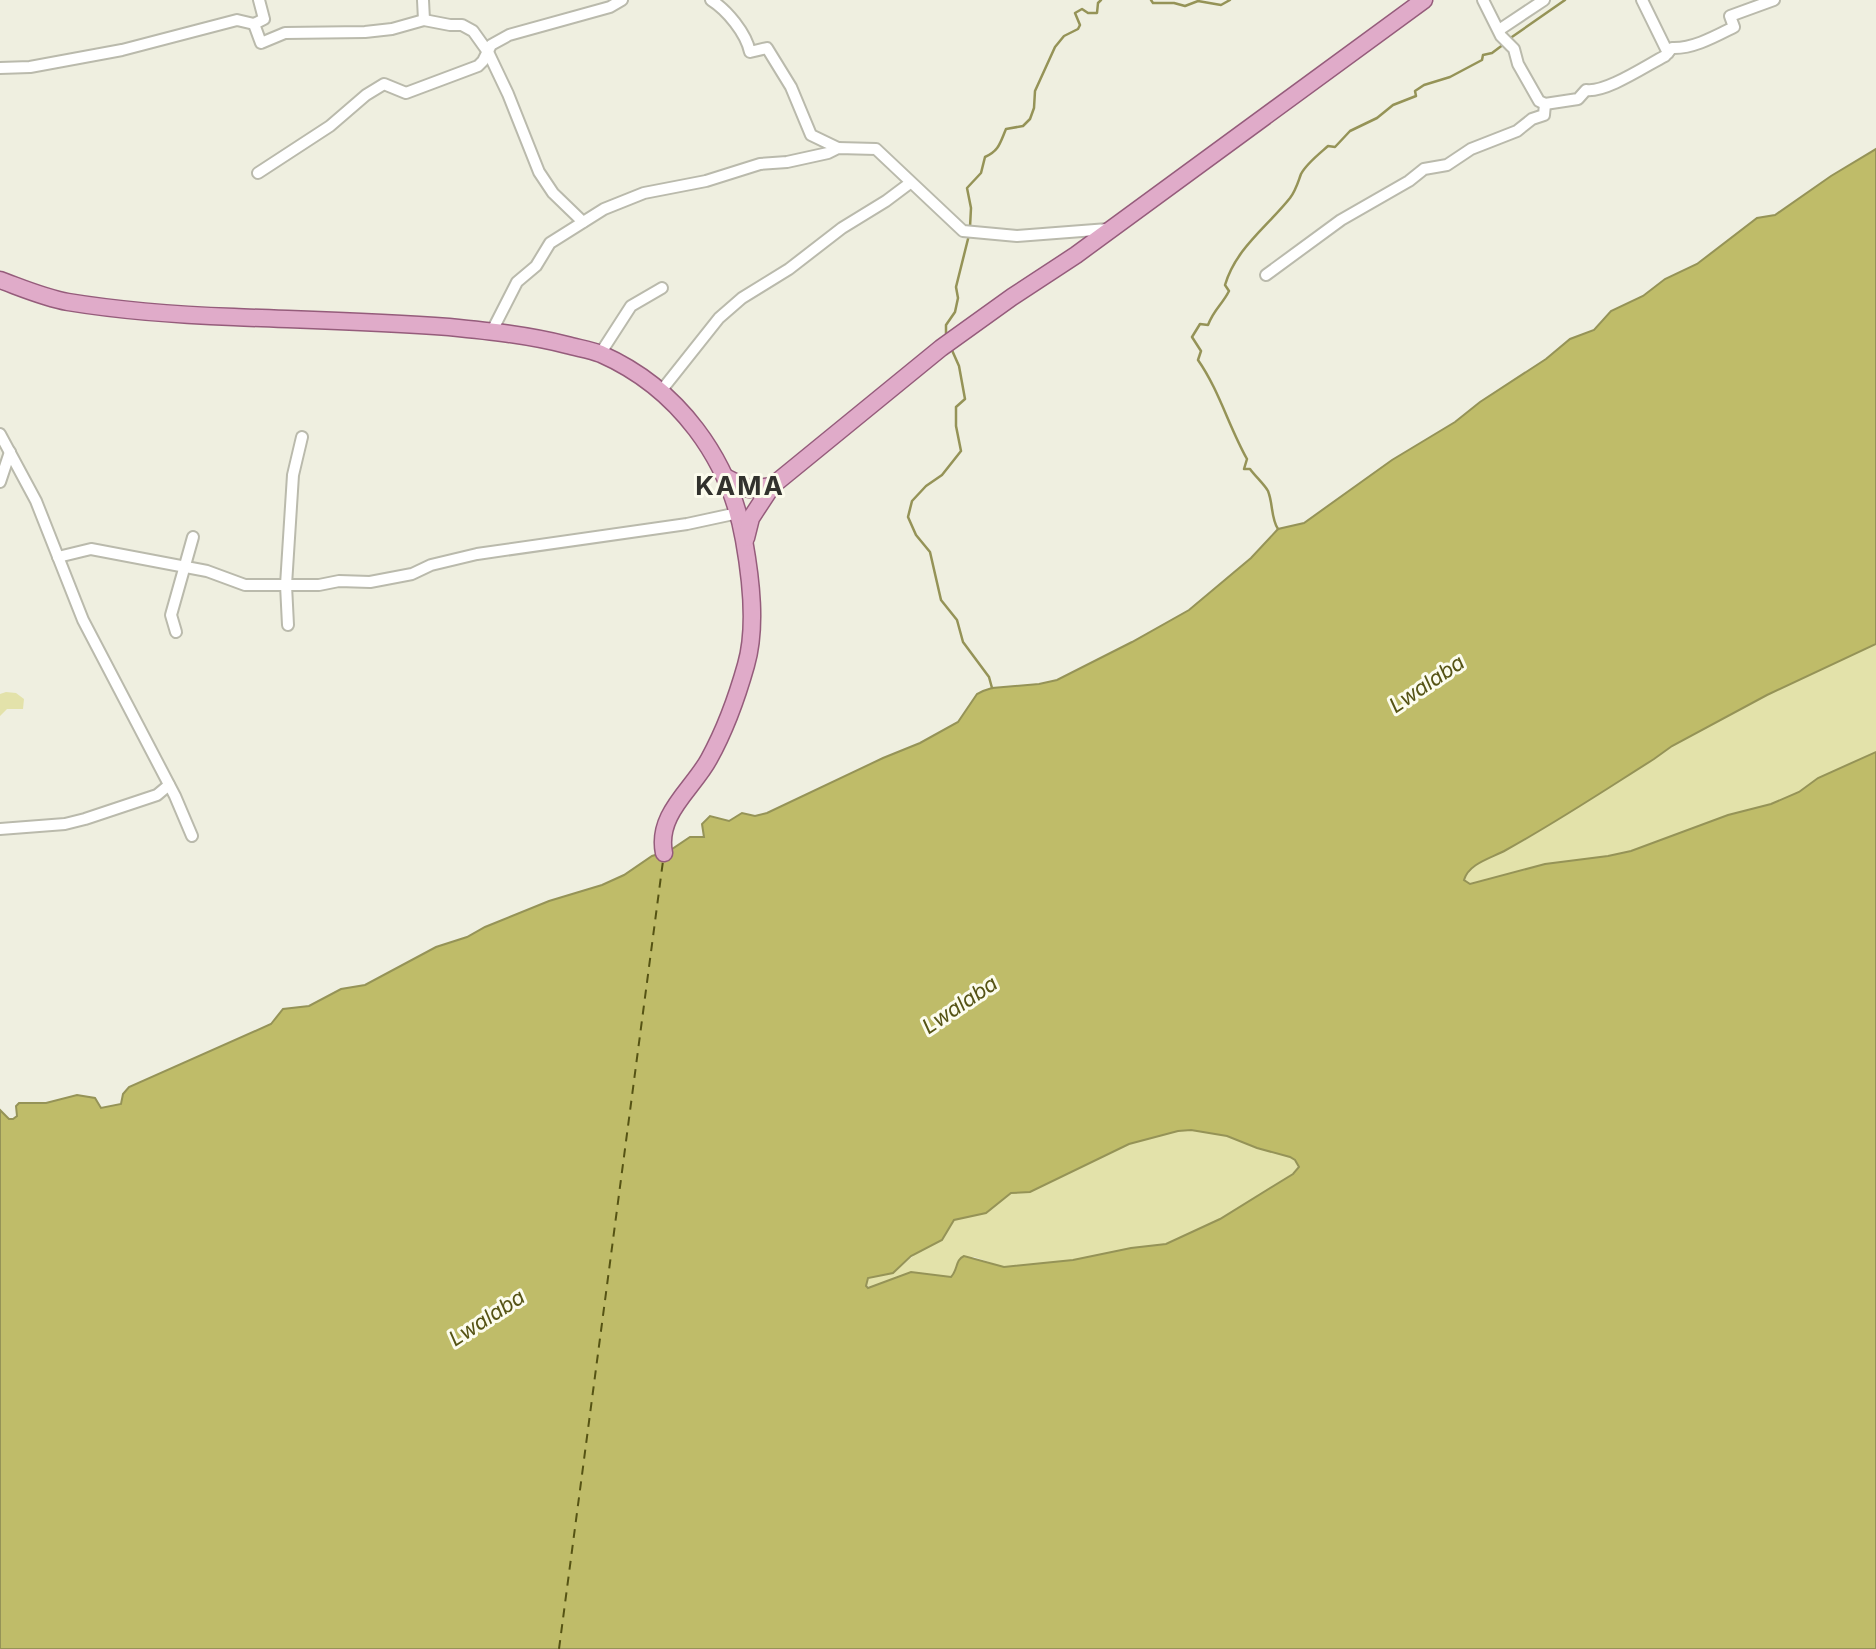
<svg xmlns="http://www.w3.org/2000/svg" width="1876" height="1649" font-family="Inter,sans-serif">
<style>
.green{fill:#e3e2aa}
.water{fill:#bfbc69;stroke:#959357;stroke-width:2;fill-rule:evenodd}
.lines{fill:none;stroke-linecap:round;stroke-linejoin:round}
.stream{stroke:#959357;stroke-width:2.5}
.ferry{stroke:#555314;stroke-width:2;stroke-dasharray:9 7;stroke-linecap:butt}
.minor-casing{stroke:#babaac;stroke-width:14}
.primary-casing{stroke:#955c7b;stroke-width:19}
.minor{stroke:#fff;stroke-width:10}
.primary{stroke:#e0abc9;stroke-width:16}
.labels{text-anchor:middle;stroke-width:6;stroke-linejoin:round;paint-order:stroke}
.water-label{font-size:21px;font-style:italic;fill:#555314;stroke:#fcfced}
.district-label{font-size:26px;font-weight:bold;letter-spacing:2px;fill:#32322d;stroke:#fcfced}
</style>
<rect width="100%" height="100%" fill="#efefe0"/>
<g class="green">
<polygon points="1876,644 1876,752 1818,778 1799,792 1771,804 1728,815 1631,851 1608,856 1545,864 1470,884 1465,882 1465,876 1476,864 1527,839 1654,759 1672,746 1767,695"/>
<polygon points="6,692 16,693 24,699 23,709 7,709 0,716 0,694"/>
<polygon points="1191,1130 1227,1136 1257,1148 1290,1157 1295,1160 1299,1167 1293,1174 1220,1219 1166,1244 1131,1248 1073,1260 1025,1266 1004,1267 974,1257 957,1262 956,1270 951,1277 911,1272 872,1287 866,1286 868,1278 893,1273 898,1269 960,1216 986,1213 1011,1193 1030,1192 1129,1144 1177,1131"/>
</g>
<path class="water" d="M1876,149v495l-109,51 -95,51 -18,13c-49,31 -97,63 -148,91 -14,8 -37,13 -42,30l6,4 75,-20 63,-8 23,-5 97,-36 43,-11 28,-12 19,-14 58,-26v897h-1876v-539l9,9h4l4,-3 -1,-10 3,-3h27l31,-8 18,3 6,10 20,-4 2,-10 6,-7 142,-63 12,-15 26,-3 32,-17 24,-4 71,-38 31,-10 18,-10 64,-26 53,-16 22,-10 28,-19 17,-5 21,-14h14l-2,-13 8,-8 19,5 13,-8 13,3 12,-3 116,-55 37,-15 38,-21 19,-28 6,-3 9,-3 47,-4 18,-4 75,-38 57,-32 62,-52 27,-29 26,-6 88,-63 63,-38 25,-20 66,-43 24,-20 24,-9 17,-19 32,-15 22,-17 32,-15 60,-46 18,-3 56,-39zM1191,1130l36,6 30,12 33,9 5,3 4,7 -6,7 -73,45 -54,25 -35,4 -58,12 -69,7 -40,-11c-9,4 -6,14 -13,21l-40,-5 -43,16 -2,-2 2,-8 25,-5 18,-17 31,-16 12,-20 32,-7 25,-20 19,-1 99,-48 49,-13z"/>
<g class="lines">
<g class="stream">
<polyline points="1151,0 1153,3 1174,3 1185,6 1198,1 1221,5 1230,0"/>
<polyline points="1509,39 1565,0"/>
<path d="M970,227l1,-19 -4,-20 14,-15 4,-16c14,-6 15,-14 21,-28l17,-3 7,-7 4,-11 1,-17 20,-44 9,-11 14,-7 2,-4 -5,-12 7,-4 6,4h9l1,-10 3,-3"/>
<polyline points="946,335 946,325 955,312 958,298 956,287 969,235"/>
<polyline points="951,348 959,366 965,399 956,407 956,426 961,451 942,475 926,486 912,501 908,517 916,535 930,552 941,600 957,620 963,642 989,677 992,688"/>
<path d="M1278,529c-7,-10 -5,-26 -10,-38 -4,-7 -13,-15 -18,-22h-6l3,-10c-18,-32 -28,-69 -49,-99l3,-9 -9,-14 8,-13 8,1c6,-16 14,-20 21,-34l-4,-6c11,-37 42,-58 65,-87 6,-8 8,-16 11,-24 5,-10 18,-20 27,-28l7,1 15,-16 27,-13 16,-13 23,-9 -1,-5 9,-6 26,-8 32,-17 1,-5 9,-2 12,-9"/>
</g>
<polyline class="ferry" points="559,1649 663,861"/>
<defs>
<g id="minor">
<polyline points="259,0 264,19 254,24 261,43 285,33 365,32 392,29 424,20 450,25 462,25 473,31 488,52 508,94 539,172 553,193 583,222"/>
<polyline points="423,0 424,20"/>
<path d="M711,0c16,10 35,33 39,52l17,-4 24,39 20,48 27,13"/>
<polyline points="1642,0 1668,53"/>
<polyline points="1499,30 1544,0"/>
<polyline points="0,68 30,67 122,50 237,20 254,24"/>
<path d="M1545,104l33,-5 8,-9c20,3 61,-25 79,-34l7,-8c21,1 44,-12 62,-21l-4,-11 44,-16"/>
<polyline points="258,173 330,126 366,95 384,84 406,93 478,66 483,61 491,45 509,35 610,7 622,0"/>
<polyline points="1266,275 1341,220 1409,181 1424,169 1447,165 1471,149 1517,131 1532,119 1544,115 1545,104 1539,101 1518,64 1514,49 1501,36 1483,0"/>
<polyline points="492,331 517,282 536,266 550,243 604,209 644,193 706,181 760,164 787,162 828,153 838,148 876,149 963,231 1017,236 1108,229"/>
<polyline points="600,354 631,306 662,288"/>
<polyline points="661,391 719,318 742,298 789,269 842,228 886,201 910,183"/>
<polyline points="0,434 36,501 83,620 175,796 192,836"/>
<polyline points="0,482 10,452"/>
<polyline points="58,557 91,549 207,571 245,585 319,585 339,581 370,582 412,574 431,565 477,554 687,524 738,513"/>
<polyline points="288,625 286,585 293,475 302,437"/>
<polyline points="176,632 171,615 193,537"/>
<polyline points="0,829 65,824 85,819 157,795 169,785"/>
</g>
<g id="primary">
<path d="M0,280c22,8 45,18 68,22 55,9 111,13 166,15 72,3 144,5 215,10 40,4 79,8 118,18 11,3 24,5 34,9 77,34 129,105 143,186 7,39 13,87 2,125 -9,32 -21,65 -37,94 -16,30 -53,55 -45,94"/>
<polyline points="727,478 749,489 772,486"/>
<polyline points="746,538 751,518 772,486 941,348 1012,297 1076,255 1424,0"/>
</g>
</defs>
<use href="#minor" class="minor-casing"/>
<use href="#primary" class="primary-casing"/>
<use href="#minor" class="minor"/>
<use href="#primary" class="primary"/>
</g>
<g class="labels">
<g class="water-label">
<text transform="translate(1427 684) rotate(-34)" y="7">Lwalaba</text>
<text transform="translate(960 1005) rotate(-34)" y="7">Lwalaba</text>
<text transform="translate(487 1318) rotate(-33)" y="7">Lwalaba</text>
</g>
<g class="district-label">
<text x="740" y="495">KAMA</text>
</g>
</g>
</svg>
